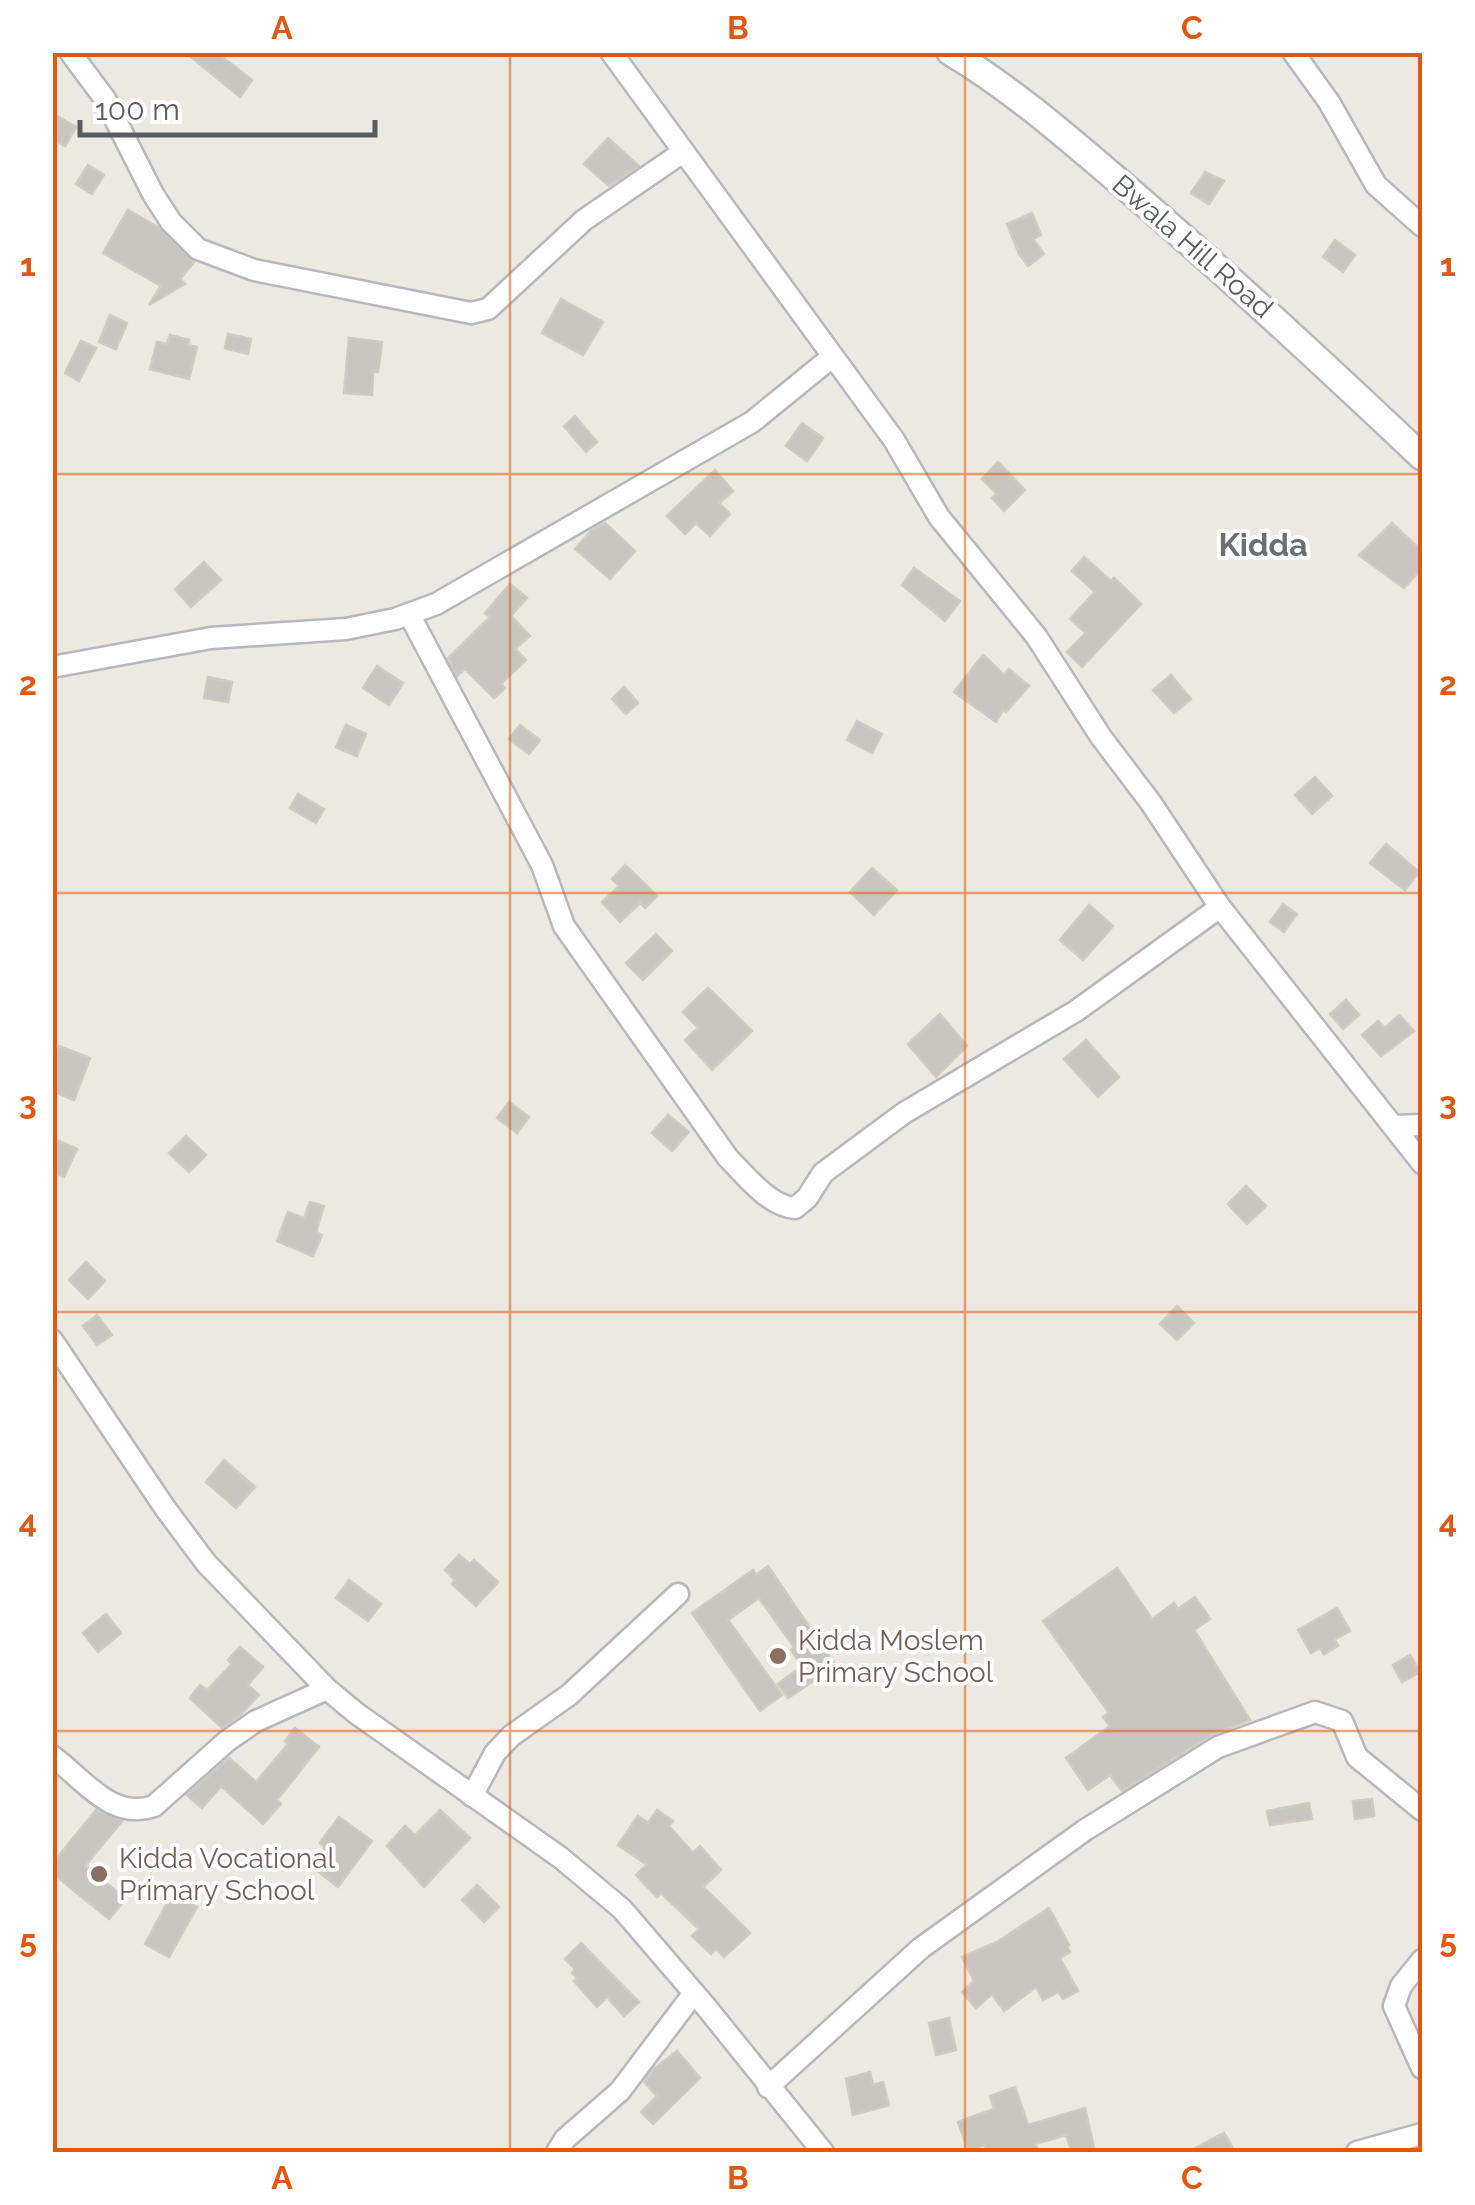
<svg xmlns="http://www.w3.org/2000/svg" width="1475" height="2205" font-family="Raleway,sans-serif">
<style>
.building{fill:#c8c5c0;stroke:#d0cabf;stroke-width:2.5}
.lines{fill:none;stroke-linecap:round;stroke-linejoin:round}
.minor-casing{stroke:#b6b8bd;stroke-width:25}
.tertiary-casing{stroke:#b6b8bd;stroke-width:30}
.minor{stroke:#fff;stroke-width:20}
.tertiary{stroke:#fff;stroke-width:25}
.grid{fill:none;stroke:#e15910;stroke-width:2.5;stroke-opacity:0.55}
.education-dot{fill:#8d6e63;stroke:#fff;stroke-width:4}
.labels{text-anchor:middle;stroke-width:8;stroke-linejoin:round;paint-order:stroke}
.street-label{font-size:28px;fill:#595d61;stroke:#fff}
.education-label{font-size:28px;fill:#785e54;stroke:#fff;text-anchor:start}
.quarter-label{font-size:32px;font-weight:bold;fill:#6a6f73;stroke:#fff}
.neatline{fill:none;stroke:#e15910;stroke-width:4}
.grid-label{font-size:32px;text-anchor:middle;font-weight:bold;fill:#e15910}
</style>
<rect width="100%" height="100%" fill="#ebe9e0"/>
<g class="building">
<polygon points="185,52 216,52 252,80 240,97"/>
<polygon points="52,113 76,127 65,146 52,139"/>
<polygon points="608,138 639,166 609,186 584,164"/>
<polygon points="88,165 104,175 92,194 76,184"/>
<polygon points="1205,172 1224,181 1209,204 1191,193"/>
<polygon points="128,210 158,227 194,262 180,279 185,284 149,305 161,286 103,253"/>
<polygon points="1032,213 1041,235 1033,239 1044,254 1028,266 1019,254 1007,224"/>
<polygon points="1335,240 1355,255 1343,272 1323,257"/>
<polygon points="561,299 603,322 583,355 542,333"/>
<polygon points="110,315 127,323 116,349 99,342"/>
<polygon points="228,334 251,339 248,354 225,348"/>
<polygon points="170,335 189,340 188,345 197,347 189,379 150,369 157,342 167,344"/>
<polygon points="349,338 382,342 378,372 373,371 372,395 344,393"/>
<polygon points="81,341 96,348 79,381 65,373"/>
<polygon points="575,416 597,442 586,452 564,426"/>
<polygon points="802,423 823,438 807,461 786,446"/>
<polygon points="998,462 1025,490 1004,511 992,498 997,494 982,479"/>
<polygon points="715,470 733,491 719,503 730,514 710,536 696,523 685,534 667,516"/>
<polygon points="605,523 635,551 610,579 575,549 592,530"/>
<polygon points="1392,523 1422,551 1422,568 1404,588 1359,555"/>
<polygon points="1084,557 1111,581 1114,578 1141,604 1082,667 1067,652 1086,633 1070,619 1095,592 1072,571"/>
<polygon points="204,562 221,580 191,607 175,589"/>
<polygon points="914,568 960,601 945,621 902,585"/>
<polygon points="510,584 527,598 511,616 530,636 515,649 526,660 501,684 505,688 494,698 465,669 457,676 448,658 490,617 485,613"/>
<polygon points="983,655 1004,675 1009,669 1029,686 1006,712 1003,710 996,722 954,692"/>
<polygon points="377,666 403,683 389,705 363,688"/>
<polygon points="1171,675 1191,699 1174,713 1153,690"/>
<polygon points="208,677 232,682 228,702 204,698"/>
<polygon points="624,687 638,703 626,714 612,699"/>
<polygon points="857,721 882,734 872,753 847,740"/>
<polygon points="346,725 366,734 357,756 336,747"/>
<polygon points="520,725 540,740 529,754 509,739"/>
<polygon points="1315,777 1332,796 1312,814 1295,795"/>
<polygon points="298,794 324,809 316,823 290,808"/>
<polygon points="1386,844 1419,872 1405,890 1370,863"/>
<polygon points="625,865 657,896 645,908 640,903 620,922 602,902 619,886 612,879"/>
<polygon points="872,868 897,890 874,915 850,892"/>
<polygon points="1283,904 1297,914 1284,932 1270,922"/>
<polygon points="1089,905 1113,926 1083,960 1060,940"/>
<polygon points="656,934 672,951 643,980 626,963"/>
<polygon points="708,988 752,1031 712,1070 685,1040 698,1028 683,1012"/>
<polygon points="1346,1000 1359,1015 1343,1029 1330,1014"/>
<polygon points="940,1014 967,1046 936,1077 908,1044"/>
<polygon points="1399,1015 1414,1031 1381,1056 1362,1035 1378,1021 1385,1028"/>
<polygon points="1086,1040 1119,1077 1098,1097 1064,1059"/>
<polygon points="59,1046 90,1058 74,1100 52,1091 52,1061"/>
<polygon points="509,1102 529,1117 517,1133 497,1118"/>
<polygon points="668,1115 689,1132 672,1151 652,1133"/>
<polygon points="186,1136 206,1155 189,1172 169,1153"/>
<polygon points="52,1138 77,1149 64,1177 52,1172"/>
<polygon points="1246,1186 1266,1206 1247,1224 1228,1204"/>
<polygon points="310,1202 324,1206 316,1232 322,1235 313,1256 277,1241 288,1212 304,1218"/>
<polygon points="86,1262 105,1281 88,1299 69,1280"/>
<polygon points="1177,1306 1194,1323 1177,1340 1160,1324"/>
<polygon points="97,1315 112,1335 97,1345 83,1326"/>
<polygon points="224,1460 255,1487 236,1508 206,1482"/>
<polygon points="459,1555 470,1564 474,1560 498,1582 476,1606 452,1584 455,1580 445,1570"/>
<polygon points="768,1566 836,1666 788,1698 778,1684 802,1666 791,1650 794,1647 759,1598 728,1620 782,1695 760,1711 692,1613 753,1570 756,1575"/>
<polygon points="1117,1568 1152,1619 1174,1603 1178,1609 1195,1597 1210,1619 1194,1630 1250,1720 1211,1735 1122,1791 1110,1775 1088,1790 1066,1758 1110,1726 1103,1717 1109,1713 1043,1621"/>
<polygon points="349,1580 381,1604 368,1621 336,1598"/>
<polygon points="1337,1608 1350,1631 1335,1639 1338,1646 1324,1654 1320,1648 1311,1653 1298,1630"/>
<polygon points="106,1614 121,1633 98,1652 83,1633"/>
<polygon points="240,1647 263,1667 248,1685 259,1695 239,1716 222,1728 190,1698 200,1685 207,1690 232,1664 228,1660"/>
<polygon points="1410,1655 1420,1672 1402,1682 1393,1665"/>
<polygon points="295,1728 319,1747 277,1800 281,1804 263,1824 221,1786 202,1808 187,1795 229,1758 256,1782 288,1744 285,1741"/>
<polygon points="1372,1799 1374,1816 1355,1819 1353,1801"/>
<polygon points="1309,1803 1312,1819 1270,1825 1267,1811"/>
<polygon points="96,1810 122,1821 85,1866 126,1899 109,1919 52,1873 52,1864"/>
<polygon points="440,1810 470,1838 424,1887 387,1846 405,1826 415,1835"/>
<polygon points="657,1810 673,1821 669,1826 693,1853 700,1846 721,1870 703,1887 750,1933 724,1957 716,1949 711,1954 692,1936 699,1929 661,1893 657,1897 636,1875 647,1865 618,1845 638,1816 648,1823"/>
<polygon points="339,1817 372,1841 338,1887 311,1866 325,1847 320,1843"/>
<polygon points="477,1885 499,1907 484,1922 462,1900"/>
<polygon points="172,1894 197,1907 169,1957 145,1944"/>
<polygon points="1049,1908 1069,1945 1067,1947 1070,1952 1060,1958 1078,1991 1063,1999 1058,1992 1043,2000 1036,1987 1004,2011 992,1994 976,2008 962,1992 974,1981 962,1957 997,1942"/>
<polygon points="581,1943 639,2002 624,2016 607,1997 597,2007 574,1981 577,1978 572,1973 575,1969 565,1959"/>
<polygon points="949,2018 956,2050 936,2055 929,2023"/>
<polygon points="677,2051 700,2078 653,2124 641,2112 657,2096 644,2082 654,2069"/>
<polygon points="870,2072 873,2085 883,2082 889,2105 853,2115 846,2079"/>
<polygon points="1015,2087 1028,2125 1085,2108 1094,2148 1072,2152 1066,2135 1035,2144 1039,2152 987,2152 984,2145 968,2151 958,2122 994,2109 990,2096"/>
<polygon points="1224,2133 1235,2152 1188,2152"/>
</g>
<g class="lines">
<defs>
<g id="minor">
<polyline points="70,52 105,99 153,194 171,222 198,249 254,270 471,313 488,309 584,220 683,152"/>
<polyline points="611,52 894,440 939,517 1036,636 1101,737 1151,803 1220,907 1422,1163"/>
<polyline points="1293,52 1329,102 1376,185 1422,226"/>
<path d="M409,614l133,251 22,61 164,232c18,18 41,48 67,50l12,-10 16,-25 81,-60 172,-102 144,-104"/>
<polyline points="52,667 211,638 346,629 395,619 436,604 752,422 832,357"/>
<polyline points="1393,1126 1422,1125"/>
<polyline points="52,1340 165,1508 206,1563 327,1689 356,1713 561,1858 622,1909 707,2008 823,2152"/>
<path d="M52,1756c32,23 59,65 102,50l73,-65 29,-20 71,-32"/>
<polyline points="472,1796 495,1753 511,1736 569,1695 678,1594"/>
<polyline points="1422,1960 1401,1986 1394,2006 1422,2068"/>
<polyline points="768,2087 921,1948 1085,1830 1218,1747 1315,1712 1342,1721 1357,1757 1422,1810"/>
<polyline points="557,2152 565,2139 620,2091 694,1993"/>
<polyline points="1357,2152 1422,2134"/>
</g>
<path id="tertiary" d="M950,52c67,40 126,93 186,144 98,85 192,172 286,261"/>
</defs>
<use href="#minor" class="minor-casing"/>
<use href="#tertiary" class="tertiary-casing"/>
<use href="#minor" class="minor"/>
<use href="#tertiary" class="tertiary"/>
</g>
<path class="grid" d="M510,52v2100M965,52v2100M52,474h1370M52,893h1370M52,1312h1370M52,1731h1370"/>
<g class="education-dot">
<circle cx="778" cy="1656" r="10"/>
<circle cx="99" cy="1874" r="10"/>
</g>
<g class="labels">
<g class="street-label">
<text transform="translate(1193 246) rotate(41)" y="10">Bwala Hill Road</text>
</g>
<g class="education-label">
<text x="798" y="1650">Kidda Moslem<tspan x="798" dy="32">Primary School</tspan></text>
<text x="119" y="1868">Kidda Vocational<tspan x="119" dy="32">Primary School</tspan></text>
</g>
<g class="quarter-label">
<text x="1263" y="556">Kidda</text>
</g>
</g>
<rect width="1475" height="2205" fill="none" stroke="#ffffff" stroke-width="110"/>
<path d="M80 120v15h295v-15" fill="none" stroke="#595d61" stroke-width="5"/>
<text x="95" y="120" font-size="30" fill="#595d61" stroke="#ffffff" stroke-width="8" paint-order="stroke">100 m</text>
<rect x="55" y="55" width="1365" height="2095" class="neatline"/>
<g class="grid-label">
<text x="282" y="39">A</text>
<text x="738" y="39">B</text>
<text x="1192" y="39">C</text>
<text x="28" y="276">1</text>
<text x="1448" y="276">1</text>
<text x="28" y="695">2</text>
<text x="1448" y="695">2</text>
<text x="28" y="1114">3</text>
<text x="1448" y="1114">3</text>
<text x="28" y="1533">4</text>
<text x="1448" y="1533">4</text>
<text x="28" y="1952">5</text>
<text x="1448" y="1952">5</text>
<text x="282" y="2189">A</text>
<text x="738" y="2189">B</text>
<text x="1192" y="2189">C</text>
</g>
</svg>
